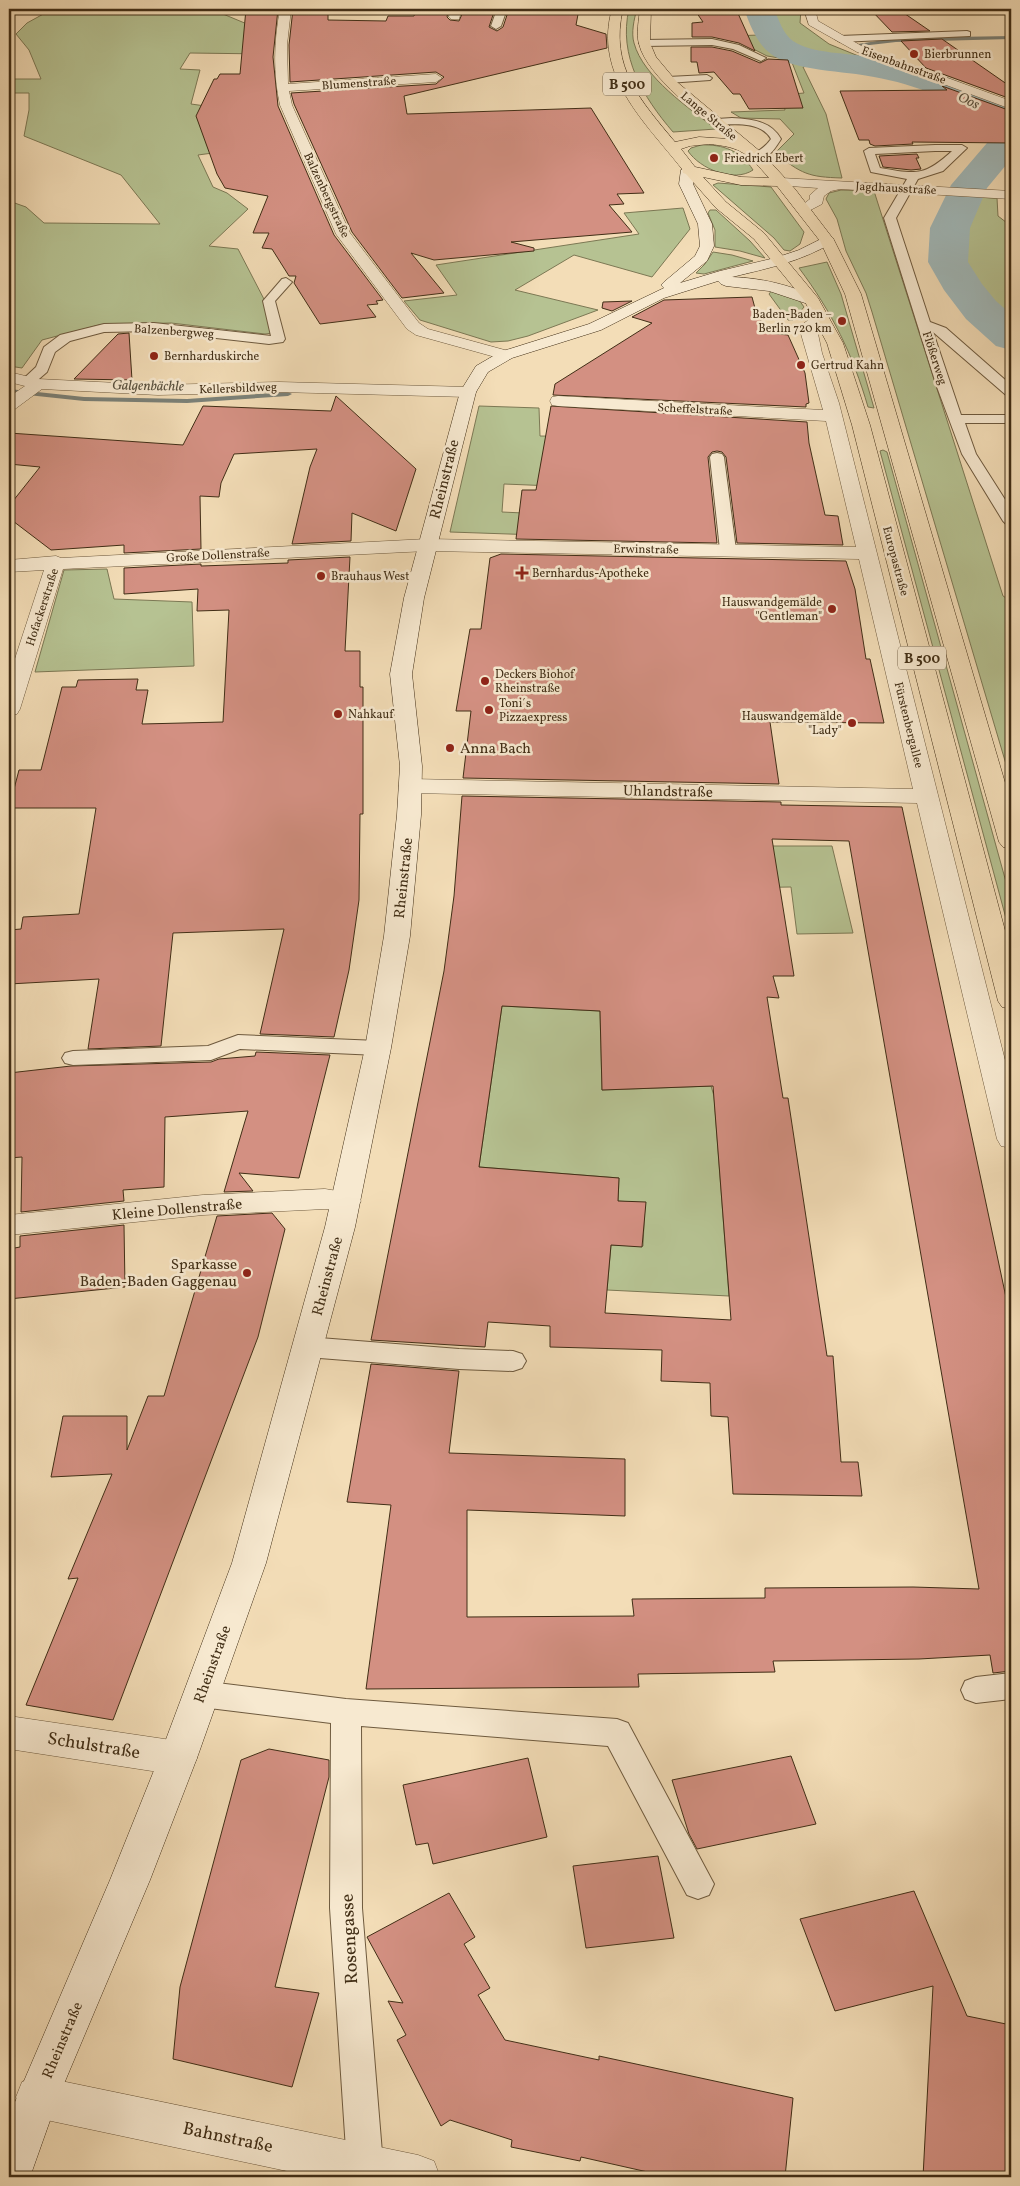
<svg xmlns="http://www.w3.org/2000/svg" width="1020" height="2186" font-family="Vollkorn,serif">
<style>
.green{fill:#b6c292;stroke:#7c7854}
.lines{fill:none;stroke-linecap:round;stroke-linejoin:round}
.stream{fill:#7b8178;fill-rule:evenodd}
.river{fill:#a1b9ba;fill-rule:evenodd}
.building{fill:#d39082;stroke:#412e16;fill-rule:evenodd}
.lane-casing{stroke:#6e5a3e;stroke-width:2}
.street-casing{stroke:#6e5a3e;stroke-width:1}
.secondary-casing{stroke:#412e16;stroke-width:1}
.primary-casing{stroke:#412e16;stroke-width:1}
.lane{fill:#f7e9d0;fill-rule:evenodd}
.street{fill:#f7e9d0;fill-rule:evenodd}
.secondary{fill:#f7e9d0;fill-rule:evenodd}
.primary{fill:#f3ddb7;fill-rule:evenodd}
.poi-dot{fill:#8f2418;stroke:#f7e9d0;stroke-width:2}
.labels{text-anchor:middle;stroke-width:5;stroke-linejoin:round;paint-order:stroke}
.far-poi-label{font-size:12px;fill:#412e16;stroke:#f7e9d0;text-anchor:start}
.far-street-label{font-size:12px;fill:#412e16;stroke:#f7e9d0}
.shield{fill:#f7e9d0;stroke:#78664e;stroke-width:1}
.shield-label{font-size:14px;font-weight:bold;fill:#412e16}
.far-water-label{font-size:14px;font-style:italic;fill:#59513f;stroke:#f7e9d0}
.street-label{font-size:15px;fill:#412e16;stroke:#f7e9d0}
.poi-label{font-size:15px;fill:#412e16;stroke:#f7e9d0;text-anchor:start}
.near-street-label{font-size:18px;fill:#412e16;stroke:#f7e9d0}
</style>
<rect width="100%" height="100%" fill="#f3ddb7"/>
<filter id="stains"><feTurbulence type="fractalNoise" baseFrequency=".004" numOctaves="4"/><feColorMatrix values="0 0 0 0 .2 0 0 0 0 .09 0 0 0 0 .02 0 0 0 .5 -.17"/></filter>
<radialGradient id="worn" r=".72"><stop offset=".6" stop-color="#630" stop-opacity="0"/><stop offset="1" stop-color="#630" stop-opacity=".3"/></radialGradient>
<g class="green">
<polygon points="46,9 211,9 247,24 265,54 190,53 180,69 200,70 191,104 227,109 242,149 198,155 213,187 227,193 248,209 209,246 238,249 281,332 265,334 171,323 99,325 42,340 22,368 9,366 9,201 26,207 44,223 160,224 121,175 24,136 29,110 29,93 9,93 9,79 41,79 29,50 16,34 27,23 47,12"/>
<path d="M629,9h8c-3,10 -6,24 -3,34 9,34 56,66 82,86l-43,3c-30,-35 -55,-76 -44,-123z"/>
<path d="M749,9h52l-1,14 29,21 32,13 -40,5 -18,5 23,47 16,64c-34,-1 -40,-4 -67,-25l19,-19 -14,-15 -39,-1 -10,-6 54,-2 -3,-15 22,-2 -13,-33 -24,-4 -39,-20 32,-1z"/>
<path d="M701,145c22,-1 40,6 52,25 -19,13 -53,-1 -65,-19l3,-3z"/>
<polygon points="718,183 771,187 804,232 800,244 790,251 784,250 774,238 713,185"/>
<polygon points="841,190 874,191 1003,596 1011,601 1011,781 872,312 866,293 846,251 837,219 826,199 829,193"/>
<polygon points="969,197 997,198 998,216 1011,226 1011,324 992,310 963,270 959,237"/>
<polygon points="683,208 690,229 652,277 574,255 515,290 598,310 528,336 508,341 491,342 420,320 404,301 457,295 436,265 639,234 624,213"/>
<polygon points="710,210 716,210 750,241 765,258 740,251 715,247 715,230 708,213"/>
<polygon points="713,252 732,255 753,261 704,274 696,273 705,264"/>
<path d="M827,262l14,32 33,114 -6,-1c-15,-52 -36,-95 -69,-139z"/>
<polygon points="773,289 799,300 804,307 793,320 788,320 769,294"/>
<polygon points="479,406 539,408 540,436 657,438 650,490 504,484 502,512 714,522 714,541 450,532"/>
<polygon points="883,450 887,452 1011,900 1011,937 880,451"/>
<polygon points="107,569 114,599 192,602 194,666 35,672 64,570"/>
<polygon points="533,846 832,846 853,933 797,934 791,887 534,891"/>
<polygon points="502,1006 600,1011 602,1090 711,1086 714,1096 729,1296 607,1290 611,1245 643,1246 645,1203 618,1201 619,1178 479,1167"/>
</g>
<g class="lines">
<g class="stream">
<polygon points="1011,36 1011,39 896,42 861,46 858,44 896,38"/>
<polygon points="9,389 84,397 187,399 288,392 292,394 288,396 187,403 84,401 9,393"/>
</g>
<path class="river" d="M744,9h30c5,11 9,25 19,32 19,13 56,12 79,16 47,8 99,25 139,52v50l-24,29 -17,40 -2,34 14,22 14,17 15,13v36l-15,-4 -30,-27 -22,-29 -16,-28 2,-34 21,-43 36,-42 5,-15c-33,-26 -77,-44 -118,-51 -28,-6 -81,-6 -103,-23 -14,-10 -21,-29 -27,-45z"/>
</g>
<g class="building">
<polygon points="246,9 278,9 273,57 278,106 334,235 383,300 376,301 378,304 367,305 376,317 320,324 294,283 296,276 289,276 272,249 262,248 269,233 253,233 268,196 225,188 217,174 196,116 214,79 217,79 220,74 240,74"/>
<polygon points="293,9 328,9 328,20 386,21 388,16 414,16 416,11 448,12 447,17 450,20 459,21 463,12 468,12 468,9 495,9 489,27 497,31 503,27 509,9 579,9 576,25 606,34 607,48 404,96 407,114 591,108 644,193 617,194 624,204 609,205 632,232 511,242 534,248 534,251 434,260 411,253 444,293 402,298 352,232 294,104 291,93 436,84 444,77 436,72 290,82 289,45"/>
<polygon points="694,9 736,9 755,51 739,43 712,37 692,37 692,23 703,22"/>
<polygon points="870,9 898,9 930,31 892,32"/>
<polygon points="942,39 1011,87 1011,99 926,68 901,41"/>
<polygon points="691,47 712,47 732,51 760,63 768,59 788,60 803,108 749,109 740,94 733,94 714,72 699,73 697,62 691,62"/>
<polygon points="942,86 1011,111 1011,143 912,142 913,144 875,146 870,144 869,140 859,140 840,91 947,90"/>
<polygon points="917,154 919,158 916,158 921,169 911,170 883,167 879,156"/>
<polygon points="752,297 756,312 768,333 788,335 805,373 809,403 806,404 806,407 553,395 555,384 652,323 632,317 664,300"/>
<polygon points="632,301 612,311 602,308 603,302"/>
<polygon points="129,333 132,380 74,379 118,334"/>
<polygon points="336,396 416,469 396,531 352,513 351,541 292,544 310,467 317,449 234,454 221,483 219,497 200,496 201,549 124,553 124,545 51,550 9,518 9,506 40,467 9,464 9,433 183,445 203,406 331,411"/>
<polygon points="551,406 807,422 809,443 825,515 838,516 843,545 737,543 726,457 722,452 717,451 712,452 708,457 717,543 516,539 522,490 536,490"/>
<polygon points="501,554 846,561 855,589 866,659 870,659 884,723 770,722 779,784 463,778 471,711 456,711 470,629 481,629 490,558"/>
<polygon points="350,557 345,651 360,651 360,687 363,687 363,814 360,814 359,900 349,970 334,1037 260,1034 284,929 173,933 161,1046 88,1049 99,979 9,984 9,930 21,929 23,917 79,914 96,808 9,808 19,770 41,770 62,687 76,687 78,680 138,679 136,690 148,690 142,724 223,722 229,610 197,611 198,589 124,594 124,568 201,564 201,566 288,563 288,560"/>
<path d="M462,796l319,6v3l121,2 109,514v350l-18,2 -3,-18 -71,4 -146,2 2,11 -137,2 1,13 -273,2 25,-184 -44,-3 24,-138 88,7 -10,82 176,6v57l-158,-6v107l167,-1 -2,-17 133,-1v-10l148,-1 66,2 -130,-748 -77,-2 22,137h-21l6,22 -12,-1 16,101h5l39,258h6l8,106h17l4,34 -129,-2 -5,-77 -17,-1 -1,-33 -49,-2 1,-31 -112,-3v-21l-62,-4 -3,25 -114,-7 73,-369 10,-75zM502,1006l98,5 2,79 111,-4 18,234 -126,-7 6,-68 31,2 4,-45 -28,-1 1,-23 -140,-11z"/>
<polygon points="256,1052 330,1055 299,1178 239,1173 253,1191 224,1192 248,1111 165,1117 164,1187 123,1190 124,1201 21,1212 22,1157 9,1158 9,1073 71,1066 211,1062 219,1059 255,1056"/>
<polygon points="272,1213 285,1229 258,1337 113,1720 26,1705 78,1578 68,1579 112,1474 51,1477 63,1416 127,1416 127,1450 148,1396 164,1396 217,1216"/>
<polygon points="124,1225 125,1287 9,1299 9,1249 20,1247 20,1236"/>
<polygon points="269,1749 329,1760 329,1777 275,1987 319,1993 292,2087 173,2059 180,1987 241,1760"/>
<polygon points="791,1756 816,1824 697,1849 689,1834 672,1780"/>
<polygon points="528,1758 547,1837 433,1864 428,1843 416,1845 403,1785"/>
<polygon points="658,1856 674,1938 586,1948 573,1866"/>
<polygon points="914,1891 967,2016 1011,2025 1011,2177 923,2177 933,1986 835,2011 800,1919"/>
<polygon points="449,1893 475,1937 464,1944 490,1988 478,1995 505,2040 599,2060 599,2056 793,2098 785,2177 670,2177 581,2157 580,2161 511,2147 512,2140 450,2120 441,2126 397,2040 406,2035 388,2001 403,2003 367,1937"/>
</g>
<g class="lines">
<defs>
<g id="lane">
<polygon points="497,9 507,9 501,26 496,29 491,26"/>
<polygon points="967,31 970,32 970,36 840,42 835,39 840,36"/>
<polygon points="712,39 739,45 766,58 761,61 733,49 712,45 644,46 639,43 644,40"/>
<polygon points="707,75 712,78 710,80 668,83 663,80 668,77"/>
<path d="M732,118c20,1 39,3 49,21 -7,11 -13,22 -28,19l-1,-2c7,-7 11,-6 19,-17 -10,-18 -37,-15 -54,-14l-5,-3 5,-3z"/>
<path d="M935,145h27l5,3 -24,23 -25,8 -22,39 34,104 16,6 65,57v11l-5,-1 -73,-63 28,83h50v8h-46l11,31 35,55v17l-5,-2 -3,-3 -41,-67 -25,-67 -53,-169 23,-39 -36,-7 -7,-21 5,-3zM935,151h17c-28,26 -36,23 -72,17l-5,-14z"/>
<polygon points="286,278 292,282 275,301 285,339 283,342 269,344 154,331 104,332 70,341 55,352 47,372 32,385 27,386 20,382 36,367 44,347 60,335 104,324 154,323 271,336 263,301 282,279"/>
<polygon points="717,453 722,454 724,457 736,550 734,553 722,553 720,550 710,457 712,454"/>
<polygon points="238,1035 378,1041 386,1043 389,1048 386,1053 378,1055 240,1049 211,1060 73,1065 65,1063 62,1058 65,1053 73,1051 208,1046"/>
<polygon points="307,1337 459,1349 513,1351 522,1354 526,1361 522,1368 513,1371 459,1369 307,1357 298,1354 294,1347 298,1340"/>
<polygon points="1011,1673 1011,1699 976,1703 965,1699 961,1690 965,1681 976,1677"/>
<polygon points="201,1681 346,1699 617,1719 628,1723 714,1884 709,1895 698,1899 687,1895 608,1746 361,1726 362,1908 383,2165 378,2177 352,2177 347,2165 330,1908 331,1723 201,1707 190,1703 186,1694 190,1685"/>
</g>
<g id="street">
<path d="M280,9h11l-4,36 1,39 148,-10 6,4 -6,4 -147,9 3,14 58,128 69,90 9,6 84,23 2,3 -2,3 -6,2 -90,-25 -9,-6 -71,-95 -56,-129c-7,-31 -6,-64 0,-96z"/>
<polygon points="451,9 462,9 459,19 451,19 449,17"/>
<polygon points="804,9 815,9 818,21 865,48 1011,101 1011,109 857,52 809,25"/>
<polygon points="781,178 1011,191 1011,199 840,189 831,191 824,196 822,204 803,214 796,210 810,199 810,195 818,188 776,185 774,182"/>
<polygon points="821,313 827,315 829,318 817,329 822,353 839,403 1011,1084 1011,1148 1001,1146 997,1139 917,803 410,793 402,791 399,786 402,781 410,779 913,789 859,559 427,551 63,569 20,709 17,714 9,715 9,677 44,570 9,572 9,560 56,556 61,558 427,539 856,547 826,421 558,406 552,405 550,401 552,397 558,396 823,410 801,334 803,324 815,315"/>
<polygon points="9,372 38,379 158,385 279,382 468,387 474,388 476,392 474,396 468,397 279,392 158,395 42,389 15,409 9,410 9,397 25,386 9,382"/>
<polygon points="325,1189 356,1194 361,1201 356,1208 346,1211 325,1209 203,1215 9,1235 9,1215 203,1195"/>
<polygon points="9,1716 178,1741 191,1746 197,1758 191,1770 178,1775 9,1749"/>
<polygon points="37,2076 418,2155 434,2161 440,2177 315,2177 37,2118 22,2112 16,2097 22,2082"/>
</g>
<path id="secondary" d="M688,166l7,4 -2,14 19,40 2,22 -7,15 -27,22 40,-12 55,-13 24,-8 28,-14 5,1 2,3 -2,3c-33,19 -63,25 -100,34 30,1 58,8 84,20l3,3 -3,3 -5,2 -42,-14 -43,-5 -5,-2 -3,-3 -54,17 -63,32 -89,28 -24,14 -12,20 -52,206 -12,76 10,92 -1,49 -11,121 -19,112 -36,179 -89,336 -69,195 -47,122 -92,218 -28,79h-21v-61l101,-236 49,-122 73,-195 93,-336 40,-179 19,-112 13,-121 3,-49 -10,-92 14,-76 56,-206 16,-26 24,-14 89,-28 75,-36 -3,-3 3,-3 31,-26 5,-10 -2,-22 -19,-40 2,-14z"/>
<path id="primary" d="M612,9h11c-14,58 18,92 52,133l24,-5 30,2c-26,-22 -82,-62 -90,-95 -3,-10 0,-25 1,-35h11l-1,34 6,14 21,25 85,71 33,36 39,51 27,54 150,509v46l-8,-2 -4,-5 -154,-548 -25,-53 -43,-55 -36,-1 -38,-8 23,25 38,31 54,65 25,45 27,82 141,528v56l-9,-2 -4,-6 -146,-576 -25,-82 -23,-43 -50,-61 -38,-31 -30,-34 -3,-1 -1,-4c-37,-47 -89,-94 -70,-160zM709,144c33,3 39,10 60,34l-28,-1 -46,-10 -14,-18 9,-3z"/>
</defs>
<use href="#lane" class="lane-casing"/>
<use href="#street" class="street-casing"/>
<use href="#secondary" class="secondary-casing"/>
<use href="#primary" class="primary-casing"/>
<use href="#lane" class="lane"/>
<use href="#street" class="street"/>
<use href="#secondary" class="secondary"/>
<use href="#primary" class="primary"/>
</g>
<g class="poi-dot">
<circle cx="914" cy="54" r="5"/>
<circle cx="714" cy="158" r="5"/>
<circle cx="842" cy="321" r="5"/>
<circle cx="154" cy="356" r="5"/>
<circle cx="801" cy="365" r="5"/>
<path d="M519.5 565.5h5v5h5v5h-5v5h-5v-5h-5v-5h5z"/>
<circle cx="321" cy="576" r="5"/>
<circle cx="832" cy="609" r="5"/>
<circle cx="485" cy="681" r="5"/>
<circle cx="489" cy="710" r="5"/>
<circle cx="338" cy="714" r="5"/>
<circle cx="852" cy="723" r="5"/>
<circle cx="450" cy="748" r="5"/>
<circle cx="247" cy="1273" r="5"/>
</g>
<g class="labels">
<g class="far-poi-label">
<text x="924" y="58">Bierbrunnen</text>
<text x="724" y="162">Friedrich Ebert</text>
<text x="832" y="318" text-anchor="end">Baden-Baden –<tspan x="832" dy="14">Berlin 720 km</tspan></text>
<text x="164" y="360">Bernharduskirche</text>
<text x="811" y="369">Gertrud Kahn</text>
<text x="532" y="577">Bernhardus-Apotheke</text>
<text x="331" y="580">Brauhaus West</text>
<text x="822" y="606" text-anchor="end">Hauswandgemälde<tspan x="822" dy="14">"Gentleman"</tspan></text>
<text x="495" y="678">Deckers Biohof<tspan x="495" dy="14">Rheinstraße</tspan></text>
<text x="499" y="707">Toni´s<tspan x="499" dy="14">Pizzaexpress</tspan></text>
<text x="348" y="718">Nahkauf</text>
<text x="842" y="720" text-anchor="end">Hauswandgemälde<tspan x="842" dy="14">"Lady"</tspan></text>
</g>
<g class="far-street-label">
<text transform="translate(904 65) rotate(20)" y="4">Eisenbahnstraße</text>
<text transform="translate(359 83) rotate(-4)" y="4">Blumenstraße</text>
<text transform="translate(709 116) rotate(40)" y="4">Lange Straße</text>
<text transform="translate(896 188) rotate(3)" y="4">Jagdhausstraße</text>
<text transform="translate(327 195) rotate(65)" y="4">Balzenbergstraße</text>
<text transform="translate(174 331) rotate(4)" y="4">Balzenbergweg</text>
<text transform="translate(935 358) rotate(72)" y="4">Flößerweg</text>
<text transform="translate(238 388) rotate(-2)" y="4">Kellersbildweg</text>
<text transform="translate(695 409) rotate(3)" y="4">Scheffelstraße</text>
<text transform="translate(646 549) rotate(1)" y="4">Erwinstraße</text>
<text transform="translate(218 555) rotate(-3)" y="4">Große Dollenstraße</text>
<text transform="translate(896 561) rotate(75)" y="4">Europastraße</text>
<text transform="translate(42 607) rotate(-72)" y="4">Hofackerstraße</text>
<text transform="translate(909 725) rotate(76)" y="4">Fürstenbergallee</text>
</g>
<g class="shield">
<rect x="603" y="72.5" width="48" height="23" rx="4"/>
<rect x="898" y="646.5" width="48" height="23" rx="4"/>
</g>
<g class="shield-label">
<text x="627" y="89">B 500</text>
<text x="922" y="663">B 500</text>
</g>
<g class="far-water-label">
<text transform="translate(969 100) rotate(26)" y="5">Oos</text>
<text transform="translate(148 385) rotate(1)" y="5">Galgenbächle</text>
</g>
<g class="street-label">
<text transform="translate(444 479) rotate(-76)" y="5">Rheinstraße</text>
<text transform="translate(668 791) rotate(1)" y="5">Uhlandstraße</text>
<text transform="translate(403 878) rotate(-84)" y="5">Rheinstraße</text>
<text transform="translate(177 1209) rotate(-5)" y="5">Kleine Dollenstraße</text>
<text transform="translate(327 1276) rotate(-75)" y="5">Rheinstraße</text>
<text transform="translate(212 1664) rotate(-70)" y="5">Rheinstraße</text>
<text transform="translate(62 2040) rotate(-67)" y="5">Rheinstraße</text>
</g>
<g class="poi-label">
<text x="460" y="753">Anna Bach</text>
<text x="237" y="1269" text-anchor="end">Sparkasse<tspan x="237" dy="17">Baden-Baden Gaggenau</tspan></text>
</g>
<g class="near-street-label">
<text transform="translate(94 1745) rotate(9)" y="6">Schulstraße</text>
<text transform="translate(349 1939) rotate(-93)" y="6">Rosengasse</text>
<text transform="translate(228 2137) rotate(12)" y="6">Bahnstraße</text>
</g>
</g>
<rect width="1020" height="2186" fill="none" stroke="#f3ddb7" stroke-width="30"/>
<rect x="10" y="10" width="1000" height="2166" fill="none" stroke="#412e16" stroke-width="2.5"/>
<rect x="15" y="15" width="990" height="2156" fill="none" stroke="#412e16"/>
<rect width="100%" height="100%" filter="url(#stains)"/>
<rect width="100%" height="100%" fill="url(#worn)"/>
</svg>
